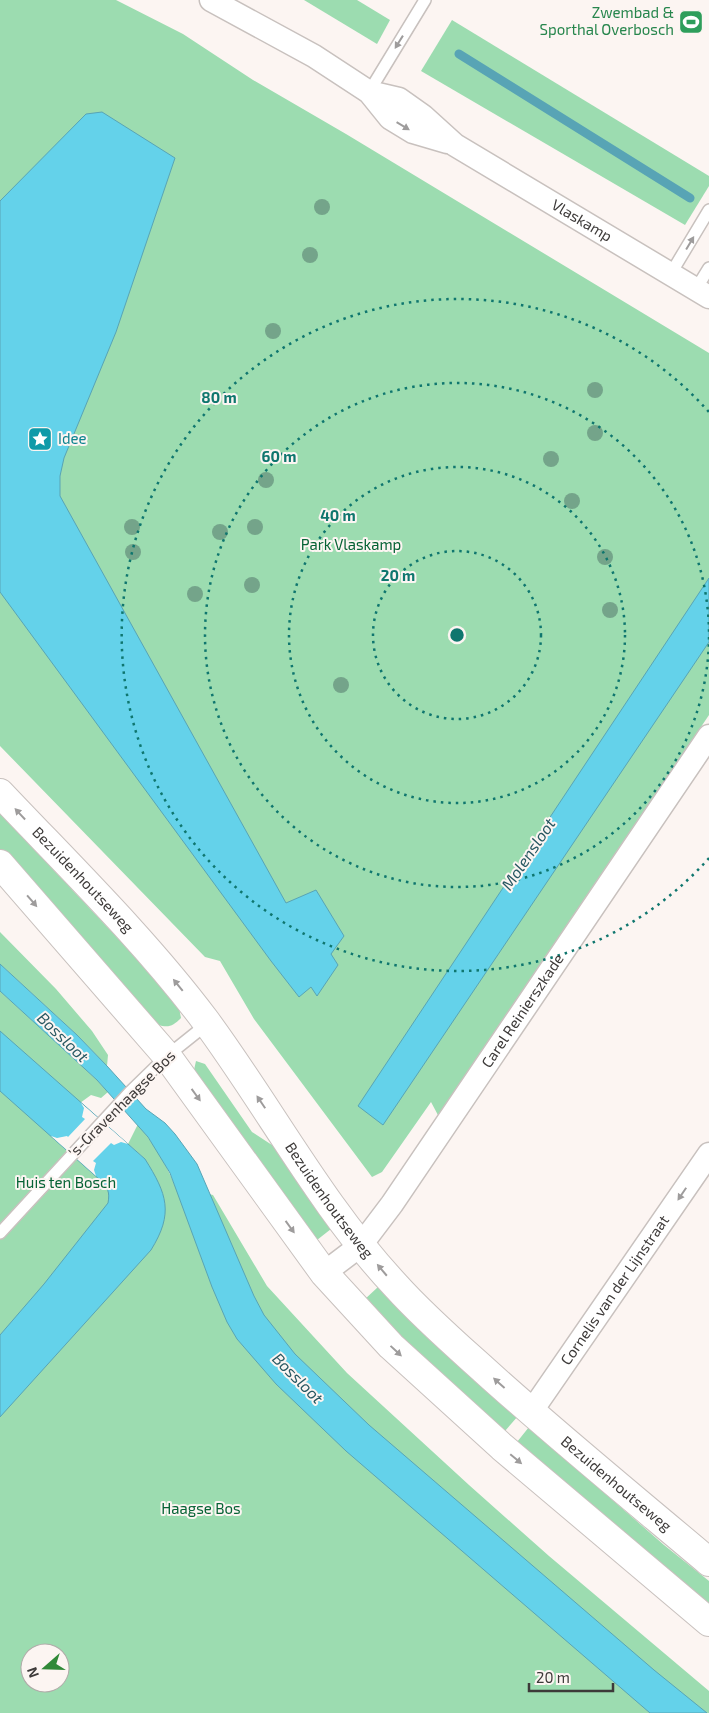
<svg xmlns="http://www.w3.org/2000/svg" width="709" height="1713" font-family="'Exo 2',sans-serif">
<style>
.green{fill:#9cdcb0;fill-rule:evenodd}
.water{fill:#64d2ea;stroke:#58a4b5}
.pier{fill:#fcf5f2}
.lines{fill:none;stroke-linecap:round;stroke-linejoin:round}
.stream{stroke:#58a4b5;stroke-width:9}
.lane-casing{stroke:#c8c1be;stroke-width:14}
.street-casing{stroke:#c8c1be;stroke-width:25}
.secondary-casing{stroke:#c8c1be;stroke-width:30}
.lane{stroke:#fff;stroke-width:11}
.street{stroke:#fff;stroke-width:22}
.secondary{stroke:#fff;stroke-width:28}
.tree{fill:#74a48a}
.oneway{fill:#9e9c9c}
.ring{fill:none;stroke:#0f766e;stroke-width:2.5;stroke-dasharray:2.5 5}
.labels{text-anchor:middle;stroke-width:4;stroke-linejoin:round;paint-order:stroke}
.leisure-label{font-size:15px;fill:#27864d;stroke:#fcf5f2;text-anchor:end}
.street-label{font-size:15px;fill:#3d3a39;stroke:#fcf5f2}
.culture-label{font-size:15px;fill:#0d838f;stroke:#fcf5f2;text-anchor:start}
.park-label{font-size:15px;fill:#056234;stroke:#fcf5f2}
.water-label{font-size:16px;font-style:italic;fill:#285862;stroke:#fcf5f2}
.centre{fill:#0f766e;stroke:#fcf5f2;stroke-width:2.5}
.ring-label{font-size:15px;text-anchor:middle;font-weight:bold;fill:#0f766e;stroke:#fcf5f2;stroke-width:4;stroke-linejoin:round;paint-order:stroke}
</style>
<rect width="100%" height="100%" fill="#fcf5f2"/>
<g class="green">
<polygon points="0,0 116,0 183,34 253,80 346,134 709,353 709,715 439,1117 431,1102 382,1172 372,1177 254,1019 220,961 205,957 0,746"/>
<polygon points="304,0 357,0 390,20 377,44"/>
<polygon points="452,20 709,176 709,186 685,225 421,71"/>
<path d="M0,813l127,135 52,60 2,10c-8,8 -12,10 -23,7l-158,-170z"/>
<polygon points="0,932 56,989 92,1031 108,1055 107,1066 77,1035 0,964"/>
<path d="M0,991l97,89 11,12 -7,6 -10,-3 -11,8 -61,-55 77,74 49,37 -17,-15 10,-20c15,19 28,39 37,62l38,9 54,91 80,87 122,112 80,71 160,135v22h-709zM30,1653h30v30h-30z"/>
<polygon points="196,1061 205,1064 252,1132 275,1147 331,1229 317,1240 194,1070"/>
<polygon points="378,1287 409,1319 518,1416 505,1431 422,1357 364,1300"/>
<polygon points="529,1427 664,1545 709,1581 709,1606 517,1442"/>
</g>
<g class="water">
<polygon points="102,112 175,158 116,332 64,458 60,476 60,496 286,903 316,890 344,936 331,954 338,965 317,996 311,987 299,997 271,961 0,592 0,201 86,114"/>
<polygon points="709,578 709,642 383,1125 358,1106"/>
<polygon points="0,964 77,1035 107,1066 146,1109 165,1123 175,1134 197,1164 254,1296 264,1315 295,1354 369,1425 654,1670 707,1713 650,1713 346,1451 276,1384 237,1339 227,1322 212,1287 170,1173 148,1137 97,1080 0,991"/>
<path d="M0,1031l145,128c22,35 29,54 6,91l-151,167v-82l44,-51 64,-81c2,-11 0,-15 -8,-23l-100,-89z"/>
</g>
<polygon class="pier" points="81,1103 128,1144 121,1142 114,1145 111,1143 93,1161 96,1163 94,1170 96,1176 51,1136 57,1138 67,1136 68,1137 85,1119 82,1117 84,1108"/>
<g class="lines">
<polyline class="stream" points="459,54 690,198"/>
<defs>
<g id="lane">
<polyline points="369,92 425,0"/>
<polyline points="670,275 709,210"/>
<polyline points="696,289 709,268"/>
<polyline points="0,1233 130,1092 167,1056 207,1024"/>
</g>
<g id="street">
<polyline points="211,0 314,56 369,92 390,118 413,132 447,142"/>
<path id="s1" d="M369,92l30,7 24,17 32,29 254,152"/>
<path id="s2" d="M324,1273l37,-28 31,-41 317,-468"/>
<path id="s3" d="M531,1412l178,-258"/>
</g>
<g id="secondary">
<path id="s4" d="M0,793c70,74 144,146 205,227 65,88 116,186 191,266 27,30 58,57 88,84 73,66 149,128 225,192"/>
<polyline points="0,864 167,1056 324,1273 391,1346 502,1447 709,1622"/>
</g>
</defs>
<use href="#lane" class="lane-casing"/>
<use href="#street" class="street-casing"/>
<use href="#secondary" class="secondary-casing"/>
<use href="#lane" class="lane"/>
<use href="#street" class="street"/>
<use href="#secondary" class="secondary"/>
</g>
<g class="tree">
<circle cx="322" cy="207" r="8"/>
<circle cx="310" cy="255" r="8"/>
<circle cx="273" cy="331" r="8"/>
<circle cx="595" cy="390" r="8"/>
<circle cx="595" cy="433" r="8"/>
<circle cx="551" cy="459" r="8"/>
<circle cx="266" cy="480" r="8"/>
<circle cx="572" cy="501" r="8"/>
<circle cx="132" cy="527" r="8"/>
<circle cx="255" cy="527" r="8"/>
<circle cx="220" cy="532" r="8"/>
<circle cx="133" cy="552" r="8"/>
<circle cx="605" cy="557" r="8"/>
<circle cx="252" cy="585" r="8"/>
<circle cx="195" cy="594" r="8"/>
<circle cx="610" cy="610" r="8"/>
<circle cx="341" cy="685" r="8"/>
</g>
<defs><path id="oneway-solid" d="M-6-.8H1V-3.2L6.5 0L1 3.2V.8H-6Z" transform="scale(1.25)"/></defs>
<g class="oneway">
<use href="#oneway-solid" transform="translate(399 42) rotate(122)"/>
<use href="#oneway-solid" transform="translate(403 126) rotate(31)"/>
<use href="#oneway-solid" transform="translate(690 243) rotate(-59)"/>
<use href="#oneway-solid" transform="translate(20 814) rotate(-133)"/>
<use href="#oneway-solid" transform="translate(32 901) rotate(49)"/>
<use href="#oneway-solid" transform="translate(178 985) rotate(-129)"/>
<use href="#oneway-solid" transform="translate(196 1095) rotate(54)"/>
<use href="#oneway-solid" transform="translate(261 1102) rotate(-124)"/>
<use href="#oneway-solid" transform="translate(682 1194) rotate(124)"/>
<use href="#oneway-solid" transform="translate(290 1227) rotate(54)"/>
<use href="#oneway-solid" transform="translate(382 1270) rotate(-130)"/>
<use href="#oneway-solid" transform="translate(396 1351) rotate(43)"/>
<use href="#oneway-solid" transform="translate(499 1383) rotate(-138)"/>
<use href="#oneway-solid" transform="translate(516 1459) rotate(40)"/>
</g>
<g class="ring">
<circle cx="457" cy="635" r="84"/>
<circle cx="457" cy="635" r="168"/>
<path d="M709 637A252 252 0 1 1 709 633"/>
<path d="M709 858A336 336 0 1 1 709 412"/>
</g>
<defs>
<symbol id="stadium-square" viewBox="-11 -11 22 22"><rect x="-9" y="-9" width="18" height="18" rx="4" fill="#2e9e5b" stroke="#fcf5f2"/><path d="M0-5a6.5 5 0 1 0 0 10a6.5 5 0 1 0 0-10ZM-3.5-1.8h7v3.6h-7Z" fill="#fff"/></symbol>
<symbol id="sight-square" viewBox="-11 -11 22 22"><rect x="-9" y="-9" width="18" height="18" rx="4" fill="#0f9aa8" stroke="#fcf5f2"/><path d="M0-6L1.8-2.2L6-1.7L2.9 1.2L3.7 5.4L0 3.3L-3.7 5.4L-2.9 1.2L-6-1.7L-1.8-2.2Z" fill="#fff"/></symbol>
</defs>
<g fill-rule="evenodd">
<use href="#stadium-square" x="677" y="8" width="28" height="28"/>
<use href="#sight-square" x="26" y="425" width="28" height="28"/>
</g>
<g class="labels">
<g class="leisure-label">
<text x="674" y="18">Zwembad &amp;<tspan x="674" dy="17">Sporthal Overbosch</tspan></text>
</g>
<g class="street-label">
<text dy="5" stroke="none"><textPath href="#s1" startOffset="251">Vlaskamp</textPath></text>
<text dy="5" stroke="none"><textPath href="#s4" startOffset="120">Bezuidenhoutseweg</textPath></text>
<text dy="5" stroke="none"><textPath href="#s2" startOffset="331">Carel Reinierszkade</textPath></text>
<text transform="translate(122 1104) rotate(-45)" y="5">'s-Gravenhaagse Bos</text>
<text dy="5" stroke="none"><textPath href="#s4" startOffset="525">Bezuidenhoutseweg</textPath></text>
<text dy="5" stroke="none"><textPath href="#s3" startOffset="148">Cornelis van der Lijnstraat</textPath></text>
<text dy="5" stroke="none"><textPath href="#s4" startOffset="930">Bezuidenhoutseweg</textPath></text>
</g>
<g class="culture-label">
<text x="58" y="444">Idee</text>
</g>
<g class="park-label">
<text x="351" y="550">Park Vlaskamp</text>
<text x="66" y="1188">Huis ten Bosch</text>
<text x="201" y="1514">Haagse Bos</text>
</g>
<g class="water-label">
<text transform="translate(528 854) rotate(-56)" y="6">Molensloot</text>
<text transform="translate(63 1037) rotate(44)" y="6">Bossloot</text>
<text transform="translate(298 1378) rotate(45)" y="6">Bossloot</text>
</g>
</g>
<circle cx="457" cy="635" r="8" class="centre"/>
<g class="ring-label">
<text x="219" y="403">80 m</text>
<text x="279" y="462">60 m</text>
<text x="338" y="521">40 m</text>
<text x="398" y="581">20 m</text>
</g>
<g transform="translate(45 1668) rotate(250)"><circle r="24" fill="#fcf5f2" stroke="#b0aaa8"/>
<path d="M0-4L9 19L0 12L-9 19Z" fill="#308938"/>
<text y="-8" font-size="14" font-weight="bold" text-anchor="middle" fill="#3d3a39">N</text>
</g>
<path d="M529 1683v8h84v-8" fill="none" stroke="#3d3a39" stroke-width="2.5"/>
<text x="536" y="1683" font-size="15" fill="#3d3a39" stroke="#fcf5f2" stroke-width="4" paint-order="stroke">20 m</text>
</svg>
